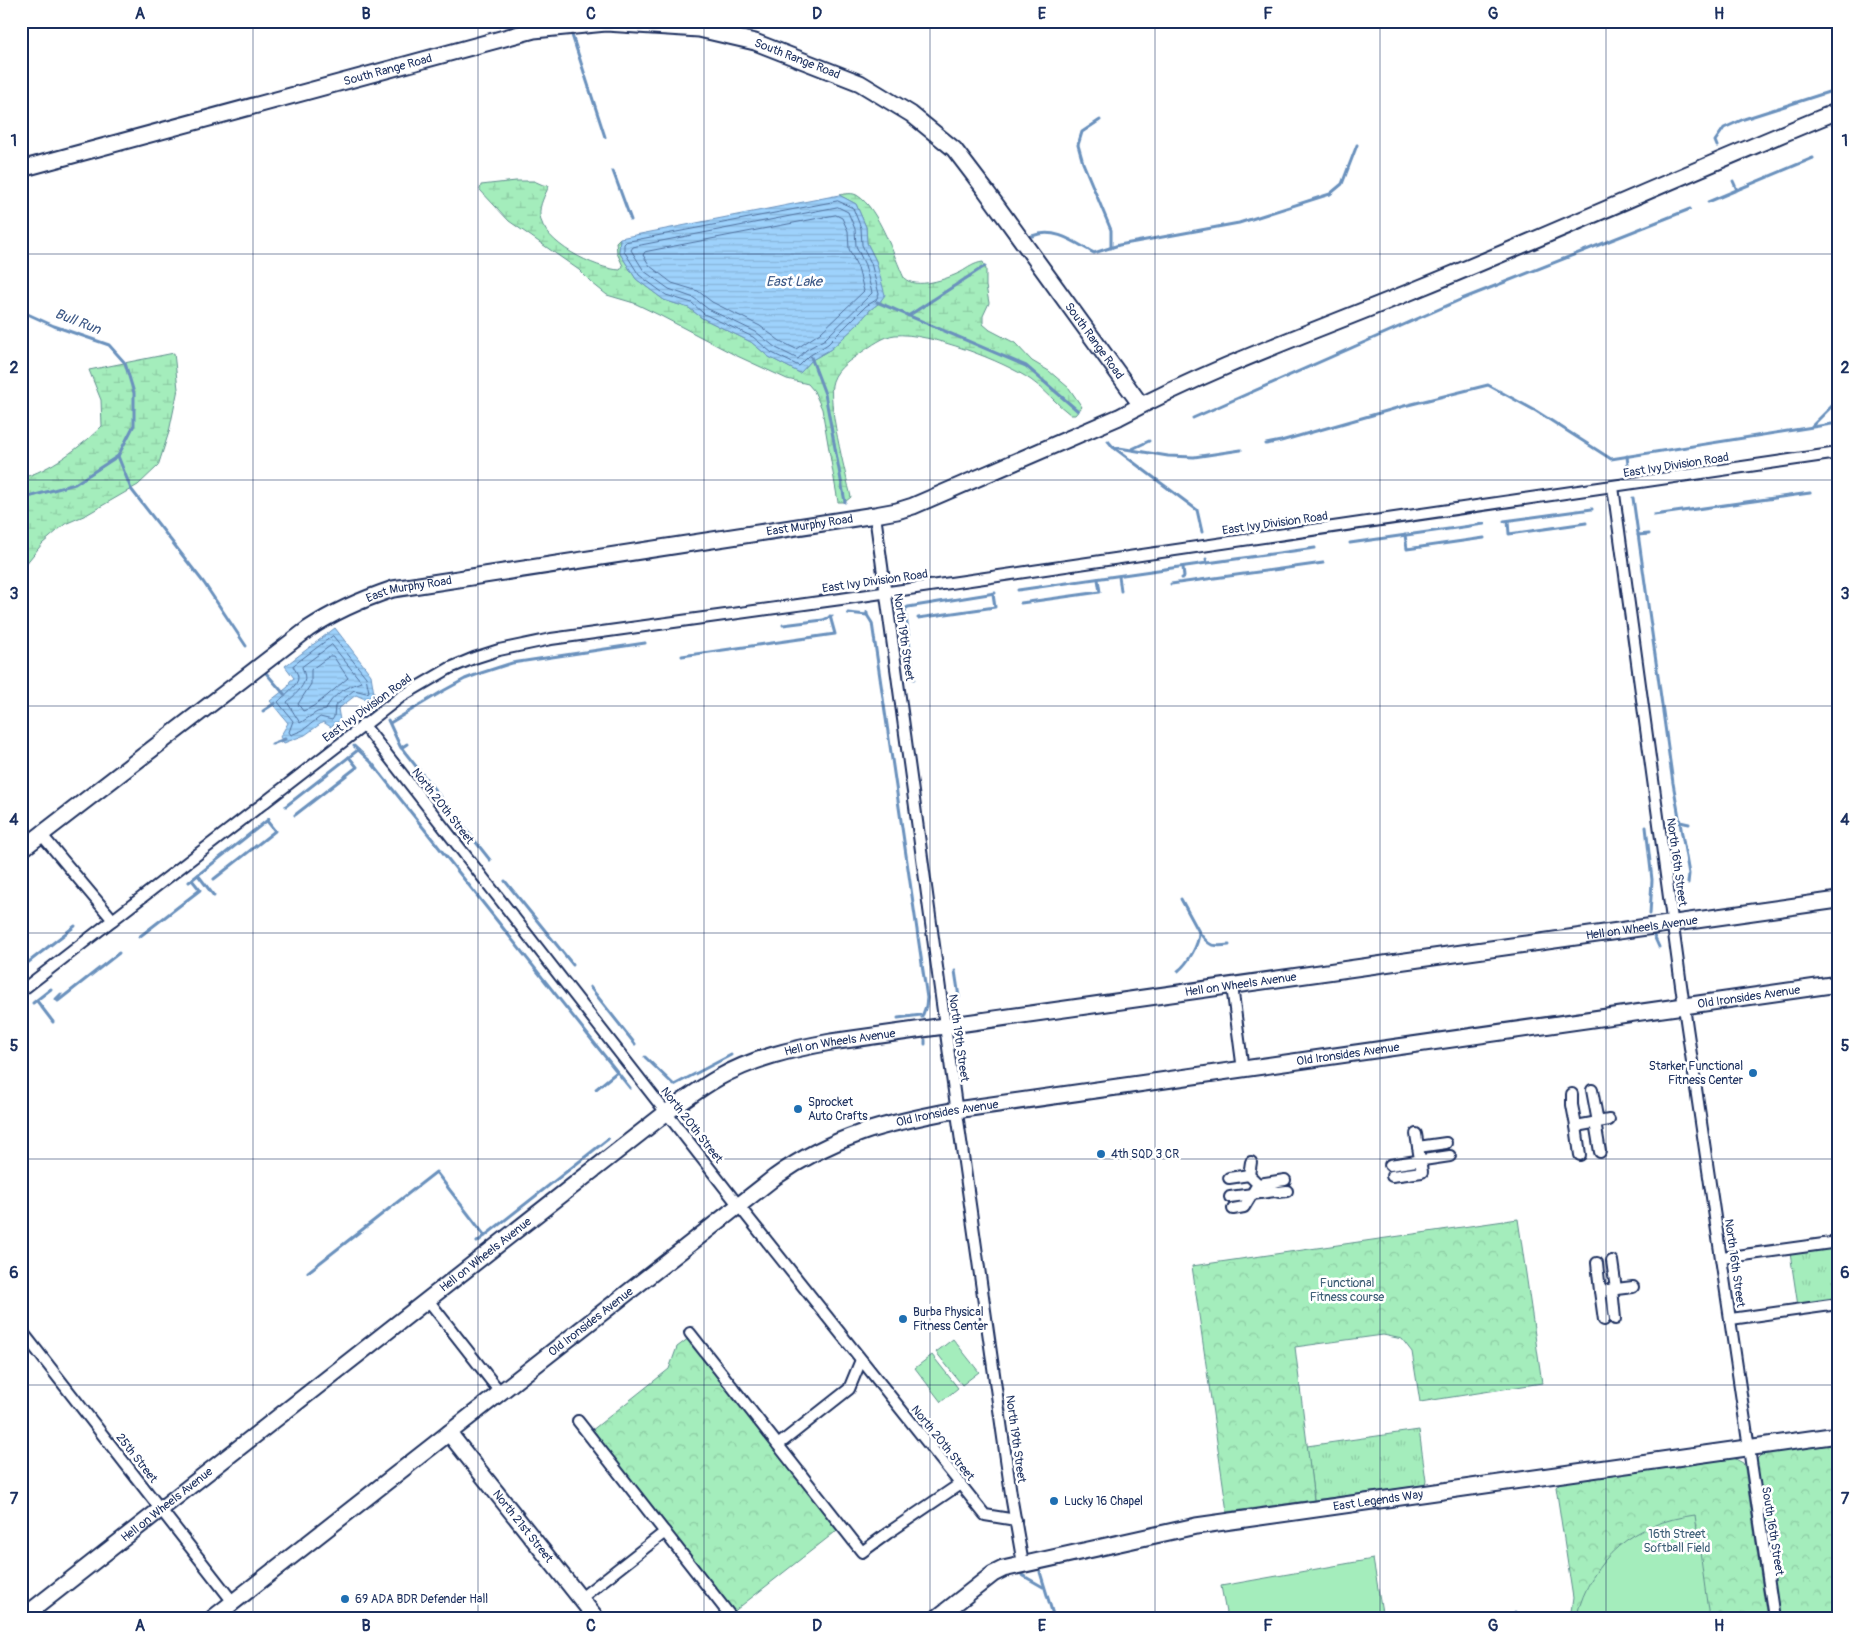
<svg xmlns="http://www.w3.org/2000/svg" width="1859" height="1639" font-family="Pangolin,sans-serif">
<style>
.grass{fill:url(#grass-tufts);stroke:#608e8d}
.wetland{fill:url(#wetland-marsh);stroke:#608e8d}
.park{fill:url(#park-crowns);stroke:#608e8d}
.pitch{fill:#a4edbc;stroke:#608e8d}
.water{fill:url(#water-rules);stroke:#6a91bd}
.lines{fill:none;stroke-linecap:round;stroke-linejoin:round}
.shore{stroke:#4f709d;stroke-width:1}
.stream{stroke:#6a91bd;stroke-width:3}
.street-casing{stroke:#1b2f5e;stroke-width:14}
.secondary-casing{stroke:#1b2f5e;stroke-width:19}
.street{stroke:#fff;stroke-width:10}
.secondary{stroke:#fff;stroke-width:15}
.grid{fill:none;stroke:#1b2f5e;stroke-width:1;stroke-opacity:0.55}
.poi-dot{fill:#1f6fb2;stroke:#fff;stroke-width:2}
.labels{text-anchor:middle;stroke-width:5;stroke-linejoin:round;paint-order:stroke}
.street-label{font-size:12px;fill:#1b2f5e;stroke:#fff}
.poi-label{font-size:12px;fill:#1b2f5e;stroke:#fff;text-anchor:start}
.park-label{font-size:12px;fill:#3d5e76;stroke:#fff}
.water-label{font-size:14px;font-style:italic;fill:#3c5886;stroke:#fff}
.neatline{fill:none;stroke:#1b2f5e;stroke-width:2}
.grid-label{font-size:16px;text-anchor:middle;font-weight:bold;fill:#1b2f5e}
</style>
<defs>
<pattern id="grass-tufts" width="24" height="20" patternUnits="userSpaceOnUse" patternTransform="scale(1.25)"><rect width="24" height="20" fill="#a4edbc"/><path d="M3 7l-1-3M5 7V3M7 7l1-3M15 17l-1-3M17 17v-4M19 17l1-3" fill="none" stroke="#8dcca4"/></pattern>
<pattern id="wetland-marsh" width="20" height="14" patternUnits="userSpaceOnUse" patternTransform="scale(1.25)"><rect width="20" height="14" fill="#a4edbc"/><path d="M1 5h8M5 5V1M11 12h8M15 12V8" fill="none" stroke="#8dcca4"/></pattern>
<pattern id="park-crowns" width="20" height="18" patternUnits="userSpaceOnUse" patternTransform="scale(1.25)"><rect width="20" height="18" fill="#a4edbc"/><path d="M2 6a3 3 0 1 1 6 0M12 15a3 3 0 1 1 6 0" fill="none" stroke="#8dcca4"/></pattern>
<pattern id="water-rules" width="6" height="5" patternUnits="userSpaceOnUse" patternTransform="scale(1.25)"><rect width="6" height="5" fill="#9ed2fc"/><path d="M0 2.5h6" fill="none" stroke="#88b5da"/></pattern>
</defs>
<rect width="100%" height="100%" fill="#fff"/>
<filter id="ink" filterUnits="userSpaceOnUse"><feTurbulence type="fractalNoise" baseFrequency=".02" numOctaves="2"/><feDisplacementMap in="SourceGraphic" scale="10" xChannelSelector="R" yChannelSelector="G"/><feConvolveMatrix kernelMatrix="1 2 1 2 8 2 1 2 1" color-interpolation-filters="sRGB"/></filter>
<g filter="url(#ink)">
<g class="grass">
<polygon points="1838,1245 1838,1302 1798,1306 1790,1253"/>
<polygon points="1419,1430 1426,1481 1425,1485 1314,1500 1307,1446"/>
</g>
<g class="wetland">
<path d="M516,181h18l9,4 6,1c-4,9 -10,19 -9,29 2,28 56,54 80,55l3,-4 -6,-13 -1,-11 4,-4 -1,14 17,27 28,21 25,8 13,10 49,24 18,15 31,16 12,-13 19,-11 27,-25 12,-14 9,-7 -3,-42 -9,-18 -1,-16 -10,-23 -17,-9c6,-1 14,-3 19,1 20,12 36,60 46,82 12,12 43,1 57,-6 7,-4 13,-9 22,-10l3,7v17l3,17 -6,13v8l7,6 25,13 17,18 17,10 20,17 13,19 -7,8h-4c-15,-11 -25,-25 -40,-35 -27,-19 -103,-48 -136,-45 -11,1 -24,11 -33,17 -11,8 -24,15 -29,29 -7,18 13,94 18,116l-6,5h-7l-16,-93 -8,-18 -6,-7 -21,-5 -52,-24 -74,-39 -27,-13 -27,-8 -15,-12 -13,-13 -70,-49 -29,-31 1,-5z"/>
<path d="M174,353l4,36 -9,43 -11,34 -20,19 -52,30 -21,9 -23,20 -21,26v-92c28,-7 61,-32 81,-52l-1,-26 -12,-30z"/>
</g>
<g class="park">
<polygon points="1518,1219 1542,1383 1420,1402 1412,1352 1402,1339 1383,1335 1295,1347 1314,1500 1227,1512 1192,1266"/>
<polygon points="689,1338 839,1529 732,1613 591,1431 669,1369 677,1347"/>
<polygon points="1838,1441 1838,1618 1778,1618 1756,1463 1757,1459 1764,1452"/>
<polygon points="1732,1457 1743,1463 1745,1469 1767,1618 1570,1618 1573,1598 1556,1487 1561,1481"/>
</g>
<g class="pitch">
<polygon points="953,1339 979,1372 962,1385 936,1352"/>
<polygon points="932,1355 958,1388 941,1402 915,1368"/>
<path d="M1695,1515l14,103h-133c16,-61 57,-95 119,-103z"/>
<polygon points="1373,1559 1383,1618 1227,1618 1221,1586"/>
</g>
<g class="water">
<polygon points="839,195 856,204 866,227 867,243 876,261 885,295 879,303 870,310 858,324 831,349 812,360 800,373 769,357 751,342 702,318 689,308 664,300 636,279 619,252 620,238"/>
<polygon points="335,628 371,675 374,694 367,700 356,695 338,709 340,720 331,727 323,722 305,735 284,743 280,737 288,723 270,701 288,687 290,681 294,678 285,666"/>
</g>
<g class="lines">
<g class="shore">
<polygon points="838,201 853,208 861,228 862,245 871,263 879,294 876,300 866,306 828,344 809,356 799,366 772,353 753,337 704,314 692,303 666,295 639,275 624,251 624,244 626,242"/>
<polygon points="838,207 848,212 855,229 856,246 865,265 872,293 825,339 806,350 798,359 776,348 756,332 708,309 694,298 669,289 644,271 631,250 633,247 641,245"/>
<polygon points="836,215 842,218 848,231 849,249 858,268 864,291 820,333 796,349 780,341 760,326 712,302 698,291 672,283 650,266 643,255 645,252"/>
<path d="M333,636l33,41 3,15 -3,1 -12,-3 -19,16 -1,11 -2,3 -12,-3 -17,13 -12,5 -2,-3 4,-11 -15,-19c5,-6 21,-17 20,-25 0,-4 -4,-8 -5,-11z"/>
<path d="M332,645l28,35 1,2c-14,5 -30,13 -35,28l-9,2 -17,11 -13,-21c7,-6 16,-14 18,-23 0,-4 -2,-9 -3,-12z"/>
<path d="M330,656h3l15,22c-13,10 -31,29 -45,33l-5,-7 13,-20v-14z"/>
</g>
<g class="stream">
<polyline points="572,35 605,137"/>
<polyline points="1100,120 1082,132 1078,145 1083,163 1111,230 1111,248"/>
<polyline points="1717,146 1715,141 1724,128 1744,119 1838,89"/>
<polyline points="613,171 631,220"/>
<polyline points="1733,181 1737,190"/>
<polyline points="1708,202 1813,158"/>
<path d="M1032,236c23,-9 42,6 62,17l25,-8 120,-22 91,-29 12,-10 15,-39"/>
<polyline points="877,302 1026,366 1078,411"/>
<polyline points="21,311 54,326 109,345 125,363 134,393 134,425 118,456 75,484 21,499"/>
<polyline points="908,316 985,266"/>
<polyline points="811,357 825,394 845,502"/>
<polyline points="1193,418 1462,299 1690,209"/>
<polyline points="1812,426 1838,400"/>
<polyline points="1108,441 1113,447 1197,510 1202,532"/>
<polyline points="1266,444 1281,441 1404,406 1488,385 1536,411 1611,459 1838,423"/>
<polyline points="1113,447 1168,456 1194,457 1241,450"/>
<polyline points="1132,449 1149,441"/>
<polyline points="118,456 131,489 204,583 246,646"/>
<polyline points="1627,456 1629,474"/>
<polyline points="1633,498 1673,783 1689,874 1688,883"/>
<polyline points="1654,515 1810,493"/>
<polyline points="1504,521 1592,509"/>
<polyline points="1508,521 1509,534 1586,523"/>
<polyline points="1405,535 1407,549 1484,538"/>
<polyline points="1638,535 1649,534"/>
<polyline points="1350,543 1484,524"/>
<polyline points="1207,563 1315,548"/>
<polyline points="1119,576 1121,591"/>
<polyline points="1182,578 1184,577 1183,567"/>
<polyline points="1171,584 1323,563"/>
<polyline points="1018,590 1207,563 1206,559"/>
<polyline points="1021,603 1100,592 1098,579"/>
<polyline points="848,613 867,615 867,612"/>
<polyline points="867,615 872,623 927,998 926,1006 922,1017"/>
<polyline points="918,618 995,607 993,594"/>
<polyline points="783,625 823,620 832,616"/>
<polyline points="682,656 835,634 830,616"/>
<polyline points="266,673 285,695"/>
<polyline points="914,679 905,609 908,607 995,593"/>
<polyline points="263,711 275,703"/>
<polyline points="388,720 400,746 490,860"/>
<polyline points="390,723 443,691 465,679 481,673 512,663 645,643"/>
<polyline points="272,744 285,739"/>
<polyline points="354,746 371,762 630,1088"/>
<polyline points="401,748 407,744"/>
<polyline points="286,806 358,750"/>
<polyline points="295,815 357,767 349,757"/>
<polyline points="1680,822 1689,824"/>
<polyline points="1646,827 1652,880 1650,914"/>
<polyline points="198,875 214,896"/>
<polyline points="214,879 275,831 267,821"/>
<polyline points="505,881 573,965"/>
<polyline points="189,882 269,819"/>
<path d="M1199,932c10,14 12,15 30,13"/>
<polyline points="1654,936 1659,947"/>
<polyline points="139,937 200,890 192,880"/>
<polyline points="21,968 75,926"/>
<polyline points="955,971 959,997"/>
<path d="M1178,971c10,-8 21,-26 21,-39l-18,-33"/>
<polyline points="590,987 635,1044"/>
<polyline points="61,994 56,999 58,1001 119,953"/>
<polyline points="37,1001 53,1022"/>
<polyline points="33,1003 51,989"/>
<polyline points="898,1018 921,1015"/>
<polyline points="21,1030 25,1033 21,1036"/>
<polyline points="925,1040 925,1044"/>
<polyline points="645,1057 674,1085 731,1055"/>
<polyline points="596,1089 617,1072"/>
<polyline points="477,1242 608,1139"/>
<polyline points="308,1272 436,1172 485,1236"/>
<polyline points="1040,1572 1054,1618"/>
<polyline points="1022,1575 1043,1587"/>
<polyline points="1515,1613 1515,1618"/>
</g>
<defs>
<g id="street">
<polyline points="1613,487 1684,1007 1774,1618"/>
<polyline points="875,515 957,1113 1012,1501 1023,1564"/>
<polyline points="363,724 739,1206 985,1515 1016,1520"/>
<polyline points="41,834 113,920"/>
<polyline points="1232,986 1243,1070"/>
<polyline points="21,991 402,696 450,668 474,658 499,650 551,639 841,599 1838,453"/>
<polyline points="1592,1090 1598,1122"/>
<polyline points="1572,1094 1572,1105 1576,1126"/>
<polyline points="1595,1122 1600,1152"/>
<polyline points="1418,1147 1446,1143"/>
<polyline points="1580,1155 1576,1126 1609,1120"/>
<polyline points="1390,1165 1450,1156"/>
<polyline points="1392,1176 1422,1172 1416,1134"/>
<polyline points="1229,1178 1249,1175"/>
<polyline points="1258,1184 1285,1180"/>
<polyline points="1230,1197 1275,1191 1279,1192 1287,1191"/>
<polyline points="1233,1209 1244,1207 1258,1184 1249,1175 1251,1162"/>
<polyline points="1722,1258 1838,1242"/>
<polyline points="1612,1261 1616,1289"/>
<polyline points="1597,1263 1600,1291 1633,1287"/>
<polyline points="1612,1289 1615,1319"/>
<polyline points="1600,1291 1604,1320"/>
<polyline points="428,1300 500,1392"/>
<polyline points="1731,1319 1838,1304"/>
<polyline points="21,1330 233,1602"/>
<polyline points="690,1333 862,1552 888,1533 960,1484"/>
<polyline points="578,1421 732,1618"/>
<polyline points="778,1445 849,1389 861,1360"/>
<polyline points="581,1598 665,1532"/>
</g>
<g id="secondary">
<path id="s1" d="M21,169l513,-139 72,-7 93,6 56,13 105,41 51,31 43,35 32,42 155,214"/>
<path id="s2" d="M21,850l287,-221c27,-18 55,-30 85,-40l482,-74 22,-4 16,-5 206,-89c97,-52 202,-88 303,-130 139,-57 276,-119 416,-176"/>
<path id="s3" d="M449,1433l147,185"/>
<path id="s4" d="M22,1618l645,-506c17,-11 33,-24 51,-34 35,-20 74,-29 113,-36l1007,-142"/>
<path id="s5" d="M213,1618l562,-441c59,-42 112,-54 181,-67l882,-126"/>
<path id="s6" d="M937,1618l56,-44 10,-5 193,-43 642,-91"/>
</g>
</defs>
<use href="#street" class="street-casing"/>
<use href="#secondary" class="secondary-casing"/>
<use href="#street" class="street"/>
<use href="#secondary" class="secondary"/>
</g>
</g>
<path class="grid" d="M253,21v1597M478,21v1597M704,21v1597M930,21v1597M1155,21v1597M1380,21v1597M1606,21v1597M21,254h1817M21,480h1817M21,706h1817M21,933h1817M21,1159h1817M21,1385h1817"/>
<g class="poi-dot">
<circle cx="1753" cy="1073" r="5"/>
<circle cx="798" cy="1109" r="5"/>
<circle cx="1101" cy="1154" r="5"/>
<circle cx="903" cy="1319" r="5"/>
<circle cx="1054" cy="1501" r="5"/>
<circle cx="345" cy="1599" r="5"/>
</g>
<g class="labels">
<g class="street-label">
<text dy="4" stroke="none"><textPath href="#s1" startOffset="800">South Range Road</textPath></text>
<text dy="4" stroke="none"><textPath href="#s1" startOffset="380">South Range Road</textPath></text>
<text dy="4" stroke="none"><textPath href="#s1" startOffset="1220">South Range Road</textPath></text>
<text transform="translate(1676 465) rotate(-9)" y="4">East Ivy Division Road</text>
<text transform="translate(1275 523) rotate(-8)" y="4">East Ivy Division Road</text>
<text dy="4" stroke="none"><textPath href="#s2" startOffset="878">East Murphy Road</textPath></text>
<text transform="translate(875 581) rotate(-8)" y="4">East Ivy Division Road</text>
<text dy="4" stroke="none"><textPath href="#s2" startOffset="472">East Murphy Road</textPath></text>
<text transform="translate(904 637) rotate(82)" y="4">North 19th Street</text>
<text transform="translate(367 708) rotate(-36)" y="4">East Ivy Division Road</text>
<text transform="translate(443 806) rotate(52)" y="4">North 20th Street</text>
<text transform="translate(1677 862) rotate(82)" y="4">North 16th Street</text>
<text dy="4" stroke="none"><textPath href="#s4" startOffset="1819">Hell on Wheels Avenue</textPath></text>
<text dy="4" stroke="none"><textPath href="#s4" startOffset="1414">Hell on Wheels Avenue</textPath></text>
<text dy="4" stroke="none"><textPath href="#s5" startOffset="1710">Old Ironsides Avenue</textPath></text>
<text transform="translate(959 1038) rotate(82)" y="4">North 19th Street</text>
<text dy="4" stroke="none"><textPath href="#s4" startOffset="1009">Hell on Wheels Avenue</textPath></text>
<text dy="4" stroke="none"><textPath href="#s5" startOffset="1305">Old Ironsides Avenue</textPath></text>
<text dy="4" stroke="none"><textPath href="#s5" startOffset="900">Old Ironsides Avenue</textPath></text>
<text transform="translate(692 1125) rotate(52)" y="4">North 20th Street</text>
<text dy="4" stroke="none"><textPath href="#s4" startOffset="589">Hell on Wheels Avenue</textPath></text>
<text transform="translate(1735 1263) rotate(82)" y="4">North 16th Street</text>
<text dy="4" stroke="none"><textPath href="#s5" startOffset="480">Old Ironsides Avenue</textPath></text>
<text transform="translate(1016 1439) rotate(82)" y="4">North 19th Street</text>
<text transform="translate(943 1443) rotate(51)" y="4">North 20th Street</text>
<text transform="translate(137 1458) rotate(52)" y="4">25th Street</text>
<text dy="4" stroke="none"><textPath href="#s6" startOffset="464">East Legends Way</textPath></text>
<text dy="4" stroke="none"><textPath href="#s4" startOffset="184">Hell on Wheels Avenue</textPath></text>
<text dy="4" stroke="none"><textPath href="#s3" startOffset="119">North 21st Street</textPath></text>
<text transform="translate(1773 1531) rotate(81)" y="4">South 16th Street</text>
</g>
<g class="poi-label">
<text x="1743" y="1070" text-anchor="end">Starker Functional<tspan x="1743" dy="14">Fitness Center</tspan></text>
<text x="808" y="1106">Sprocket<tspan x="808" dy="14">Auto Crafts</tspan></text>
<text x="1111" y="1158">4th SQD 3 CR</text>
<text x="913" y="1316">Burba Physical<tspan x="913" dy="14">Fitness Center</tspan></text>
<text x="1064" y="1505">Lucky 16 Chapel</text>
<text x="355" y="1603">69 ADA BDR Defender Hall</text>
</g>
<g class="park-label">
<text x="1347" y="1287">Functional<tspan x="1347" dy="14">Fitness course</tspan></text>
<text x="1677" y="1538">16th Street<tspan x="1677" dy="14">Softball Field</tspan></text>
</g>
<g class="water-label">
<text x="794" y="286">East Lake</text>
<text transform="translate(78 321) rotate(21)" y="5">Bull Run</text>
</g>
</g>
<rect width="1859" height="1639" fill="none" stroke="#fff" stroke-width="55"/>
<rect x="28" y="28" width="1804" height="1584" class="neatline"/>
<g class="grid-label">
<text x="140" y="19">A</text>
<text x="366" y="19">B</text>
<text x="591" y="19">C</text>
<text x="817" y="19">D</text>
<text x="1042" y="19">E</text>
<text x="1268" y="19">F</text>
<text x="1493" y="19">G</text>
<text x="1719" y="19">H</text>
<text x="14" y="146">1</text>
<text x="1845" y="146">1</text>
<text x="14" y="373">2</text>
<text x="1845" y="373">2</text>
<text x="14" y="599">3</text>
<text x="1845" y="599">3</text>
<text x="14" y="825">4</text>
<text x="1845" y="825">4</text>
<text x="14" y="1051">5</text>
<text x="1845" y="1051">5</text>
<text x="14" y="1278">6</text>
<text x="1845" y="1278">6</text>
<text x="14" y="1504">7</text>
<text x="1845" y="1504">7</text>
<text x="140" y="1631">A</text>
<text x="366" y="1631">B</text>
<text x="591" y="1631">C</text>
<text x="817" y="1631">D</text>
<text x="1042" y="1631">E</text>
<text x="1268" y="1631">F</text>
<text x="1493" y="1631">G</text>
<text x="1719" y="1631">H</text>
</g>
</svg>
